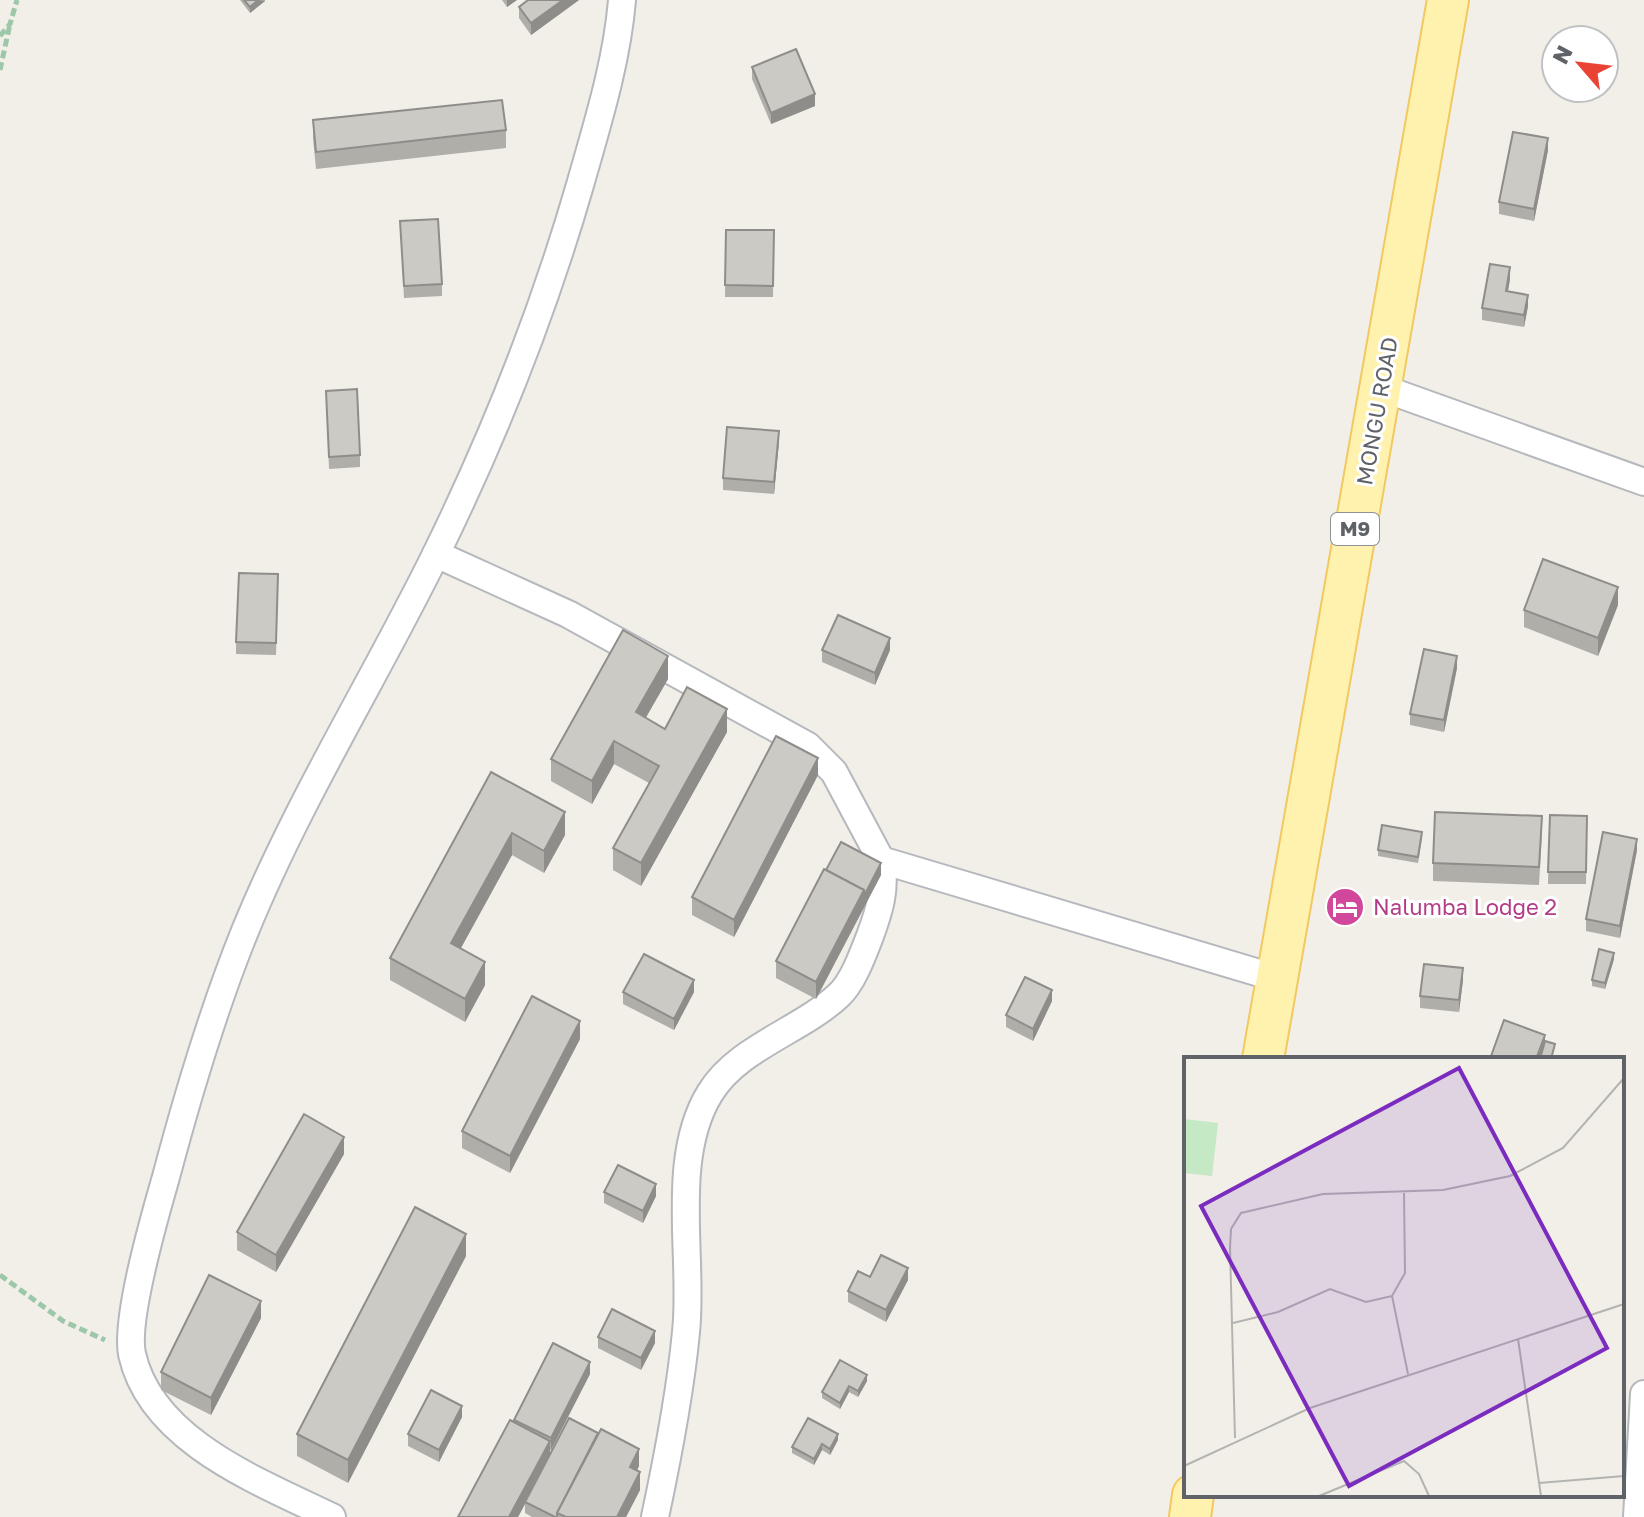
<svg xmlns="http://www.w3.org/2000/svg" width="1644" height="1517" font-family="'Golos Text',sans-serif">
<style>
.lines{fill:none;stroke-linecap:round;stroke-linejoin:round}
.street-casing{stroke:#b5b8bc;stroke-width:30}
.primary-casing{stroke:#f2c960;stroke-width:44}
.path{stroke:#9cc7a9;stroke-width:5;stroke-dasharray:8 4;stroke-linecap:butt}
.street{stroke:#fff;stroke-width:26}
.primary{stroke:#fff2af;stroke-width:40}
.wall{fill:#afaea9}
.shaded-wall{fill:#8f8d8a}
.building{fill:#cccac5;stroke:#8f8d8a;stroke-width:2}
.labels{text-anchor:middle;stroke-width:6;stroke-linejoin:round;paint-order:stroke}
.shield{fill:#fff;stroke:#8f9295;stroke-width:2}
.shield-label{font-size:20px;font-weight:bold;fill:#5f6368}
.street-label{font-size:22px;fill:#5f6368;stroke:#fff}
.hotel-label{font-size:22px;fill:#b23c85;stroke:#fff;text-anchor:start}
.inset-road{fill:none;stroke:#b3b3b1;stroke-width:2}
.view{fill:#7b2cbf;fill-opacity:0.15;stroke:#7b2cbf;stroke-width:4}
.inset-edge{fill:none;stroke:#5f6368;stroke-width:4}
</style>
<rect width="100%" height="100%" fill="#f1efe8"/>
<g class="lines">
<defs>
<g id="street">
<polyline points="1382,388 1644,482"/>
<polyline points="436,554 568,614 808,746 834,772 881,860 1276,978"/>
<path d="M332,1517c-72,-35 -181,-76 -200,-163 -7,-35 23,-139 34,-177 22,-83 47,-167 79,-246 53,-130 129,-251 191,-377 59,-120 107,-241 144,-369 17,-60 37,-123 42,-185"/>
<path d="M655,1517c13,-61 25,-122 31,-185 8,-73 -17,-173 24,-239 28,-46 91,-62 129,-98 14,-13 24,-41 31,-59 10,-27 16,-47 11,-76"/>
<polyline points="1637,1517 1644,1394"/>
</g>
<g id="primary">
<polyline points="1263,1059 1448,0"/>
<polyline points="1190,1517 1193,1495"/>
</g>
</defs>
<use href="#street" class="street-casing"/>
<use href="#primary" class="primary-casing"/>
<g class="path">
<polyline points="0,36 10,24 17,0"/>
<polyline points="0,70 10,24"/>
<polyline points="0,1275 63,1321 105,1340"/>
</g>
<use href="#street" class="street"/>
<use href="#primary" class="primary"/>
</g>
<g class="wall">
<polygon points="240,0 265,0 265,1 250,13"/>
<polygon points="502,0 517,0 507,7"/>
<polygon points="528,0 579,0 531,35 519,18 519,7"/>
<polygon points="752,67 815,106 771,124 752,79"/>
<polygon points="313,120 506,130 506,148 316,169 313,138"/>
<polygon points="1548,150 1534,221 1499,214 1499,202"/>
<polygon points="400,221 442,284 442,296 404,298"/>
<polygon points="726,230 774,230 773,297 725,297"/>
<polygon points="1510,279 1508,291 1528,306 1524,327 1482,320 1482,308"/>
<polygon points="326,391 360,455 360,467 329,469"/>
<polygon points="779,442 774,494 723,490 723,478"/>
<polygon points="278,574 276,655 236,654 236,642"/>
<polygon points="1618,605 1598,656 1524,627 1524,610"/>
<polygon points="822,650 890,650 875,685 822,662"/>
<polygon points="1457,668 1444,732 1410,725 1410,714"/>
<polygon points="668,679 645,718 665,729 727,732 641,886 613,870 613,848 649,783 614,764 592,804 551,781 551,759"/>
<polygon points="491,772 565,835 544,873 512,855 461,948 485,985 465,1022 390,980 390,958"/>
<polygon points="818,775 734,937 692,915 692,897"/>
<polygon points="1550,815 1587,816 1586,884 1548,884"/>
<polygon points="1542,833 1539,885 1433,881 1433,863"/>
<polygon points="1422,838 1418,863 1378,856 1378,850"/>
<polygon points="1637,850 1620,938 1586,931 1586,919"/>
<polygon points="826,870 881,875 816,999 776,978 776,961"/>
<polygon points="1614,959 1605,989 1592,986 1592,980"/>
<polygon points="1463,980 1459,1012 1420,1008 1420,996"/>
<polygon points="623,992 694,992 674,1030 623,1004"/>
<polygon points="1052,1001 1033,1041 1006,1027 1006,1015"/>
<polygon points="580,1039 510,1173 462,1148 462,1131"/>
<polygon points="344,1154 276,1272 237,1250 237,1232"/>
<polygon points="604,1192 656,1196 643,1223 604,1203"/>
<polygon points="466,1256 348,1483 297,1456 297,1434"/>
<polygon points="870,1277 908,1280 886,1322 848,1302 848,1291"/>
<polygon points="261,1318 211,1415 161,1390 161,1372"/>
<polygon points="598,1337 655,1343 641,1370 598,1348"/>
<polygon points="590,1374 551,1450 550,1450 550,1455 639,1466 637,1470 640,1490 626,1517 532,1517 525,1513 525,1504 518,1517 458,1517 514,1422 514,1420"/>
<polygon points="867,1381 858,1397 849,1392 840,1409 822,1398 822,1392"/>
<polygon points="462,1417 439,1462 408,1446 408,1434"/>
<polygon points="838,1440 830,1455 822,1450 814,1465 792,1453 792,1447"/>
</g>
<g class="shaded-wall">
<polygon points="258,0 265,1 250,13 250,7"/>
<polygon points="507,0 517,0 507,7"/>
<polygon points="563,0 579,0 531,35 531,23"/>
<polygon points="815,94 815,106 771,124 771,113"/>
<polygon points="1548,138 1548,150 1534,221 1534,209"/>
<polygon points="1510,267 1510,279 1506,302 1506,291"/>
<polygon points="1528,295 1528,306 1524,327 1524,315"/>
<polygon points="779,431 779,442 774,494 774,482"/>
<polygon points="1618,587 1618,605 1598,656 1598,638"/>
<polygon points="890,638 890,650 875,685 875,673"/>
<polygon points="668,656 668,679 636,735 636,712"/>
<polygon points="1457,656 1457,668 1444,732 1444,720"/>
<polygon points="727,709 727,732 641,886 641,863"/>
<polygon points="614,741 614,764 592,804 592,781"/>
<polygon points="818,758 818,775 734,937 734,920"/>
<polygon points="565,812 565,835 544,873 544,851"/>
<polygon points="512,833 512,855 451,966 451,943"/>
<polygon points="1637,839 1637,850 1620,938 1620,926"/>
<polygon points="881,863 881,875 816,999 816,982 864,890"/>
<polygon points="1614,953 1614,959 1605,989 1605,983"/>
<polygon points="485,962 485,985 465,1022 465,999"/>
<polygon points="1463,968 1463,980 1459,1012 1459,1000"/>
<polygon points="694,980 694,992 674,1030 674,1019"/>
<polygon points="1052,990 1052,1001 1033,1041 1033,1029"/>
<polygon points="580,1021 580,1039 510,1173 510,1156"/>
<polygon points="1545,1035 1545,1046 1541,1059 1536,1059"/>
<polygon points="344,1137 344,1154 276,1272 276,1255"/>
<polygon points="656,1184 656,1196 643,1223 643,1211"/>
<polygon points="466,1234 466,1256 348,1483 348,1460"/>
<polygon points="908,1268 908,1280 886,1322 886,1310"/>
<polygon points="261,1301 261,1318 211,1415 211,1398"/>
<polygon points="655,1331 655,1343 641,1370 641,1358"/>
<polygon points="590,1362 590,1374 551,1450 551,1438"/>
<polygon points="867,1375 867,1381 858,1397 858,1391"/>
<polygon points="849,1386 849,1392 840,1409 840,1403"/>
<polygon points="462,1406 462,1417 439,1462 439,1450"/>
<polygon points="838,1434 838,1440 830,1455 830,1449"/>
<polygon points="550,1441 550,1459 525,1502 525,1504 518,1517 509,1517"/>
<polygon points="822,1444 822,1450 814,1465 814,1459"/>
<polygon points="639,1449 639,1466 630,1484 630,1467"/>
<polygon points="640,1472 640,1490 626,1517 617,1517"/>
</g>
<g class="building">
<polygon points="244,0 258,0 250,7"/>
<polygon points="528,0 563,0 531,23 519,7"/>
<polygon points="796,49 815,94 771,113 752,67"/>
<polygon points="502,100 506,130 316,152 313,120"/>
<polygon points="1513,132 1548,138 1534,209 1499,202"/>
<polygon points="438,219 442,284 404,286 400,221"/>
<polygon points="726,230 774,230 773,286 725,285"/>
<polygon points="1490,264 1510,267 1506,291 1528,295 1524,315 1482,308"/>
<polygon points="357,389 360,455 329,457 326,391"/>
<polygon points="727,427 779,431 774,482 723,478"/>
<polygon points="1543,559 1618,587 1598,638 1524,610"/>
<polygon points="239,573 278,574 276,643 236,642"/>
<polygon points="838,615 890,638 875,673 822,650"/>
<polygon points="623,630 668,656 636,712 665,729 687,687 727,709 641,863 613,848 659,766 614,741 592,781 551,759"/>
<polygon points="1424,649 1457,656 1444,720 1410,714"/>
<polygon points="776,736 818,758 734,920 692,897"/>
<polygon points="491,772 565,812 544,851 512,833 451,943 485,962 465,999 390,958"/>
<polygon points="1435,812 1542,816 1539,867 1433,863"/>
<polygon points="1550,815 1587,816 1586,872 1548,872"/>
<polygon points="1382,825 1422,832 1418,857 1378,850"/>
<polygon points="1603,832 1637,839 1620,926 1586,919"/>
<polygon points="841,842 881,863 864,896 864,890 826,870"/>
<polygon points="824,869 864,890 816,982 776,961"/>
<polygon points="1599,949 1614,953 1605,983 1592,980"/>
<polygon points="644,954 694,980 674,1019 623,992"/>
<polygon points="1424,964 1463,968 1459,1000 1420,996"/>
<polygon points="1025,977 1052,990 1033,1029 1006,1015"/>
<polygon points="532,996 580,1021 510,1156 462,1131"/>
<polygon points="1504,1020 1545,1035 1536,1059 1490,1059"/>
<polygon points="1545,1041 1555,1044 1551,1059 1540,1059"/>
<polygon points="304,1114 344,1137 276,1255 237,1232"/>
<polygon points="618,1165 656,1184 643,1211 604,1192"/>
<polygon points="415,1207 466,1234 348,1460 297,1434"/>
<polygon points="881,1255 908,1268 886,1310 848,1291 858,1271 870,1277"/>
<polygon points="209,1275 261,1301 211,1398 161,1372"/>
<polygon points="612,1309 655,1331 641,1358 598,1337"/>
<polygon points="553,1343 590,1362 551,1438 514,1420"/>
<polygon points="840,1360 867,1375 858,1391 849,1386 840,1403 822,1392"/>
<polygon points="431,1390 462,1406 439,1450 408,1434"/>
<polygon points="569,1418 598,1433 557,1513 557,1517 555,1517 525,1502"/>
<polygon points="808,1418 838,1434 830,1449 822,1444 814,1459 792,1447"/>
<polygon points="510,1420 550,1441 509,1517 458,1517"/>
<polygon points="601,1429 639,1449 630,1467 640,1472 617,1517 566,1517 557,1513"/>
</g>
<defs>
<symbol id="hotel-disc" viewBox="-11 -11 22 22"><circle r="9.5" fill="#d1479c" stroke="#fff"/><path d="M-6-4.5h1.5V1H6V5H4.5V3h-9V5H-6ZM-4 0a1.8 1.8 0 1 1 3.6 0ZM.5 0V-2.5h3Q6-2.5 6 0Z" fill="#fff"/></symbol>
</defs>
<g fill-rule="evenodd">
<use href="#hotel-disc" x="1323" y="885" width="44" height="44"/>
</g>
<g class="labels">
<rect class="shield" x="1331" y="513" width="48" height="32" rx="6"/>
<g class="shield-label">
<text x="1355" y="536">M9</text>
</g>
<g class="street-label">
<text transform="translate(1377 411) rotate(-80)" y="8">MONGU ROAD</text>
</g>
<g class="hotel-label">
<text x="1373" y="915">Nalumba Lodge 2</text>
</g>
</g>
<g transform="translate(1184 1057)">
<rect width="440" height="440" fill="#f1efe8"/>
<path d="M0,62l34,4 -6,53 -28,-3z" fill="#c5e8c5"/>
<path class="inset-road" d="M220,136l1,80 -13,23 16,78M49,266l45,-11 52,-23 36,13 26,-6M334,282l23,157M51,381l-5,-190 1,-19 10,-16 82,-19 120,-4 67,-14 53,-28 61,-70M0,409l126,-58 314,-104M355,426l85,-7M135,439l85,-35 15,13 10,22"/>
<path class="view" d="M275,11l148,280 -258,138 -148,-280z"/>
<rect width="440" height="440" class="inset-edge"/>
</g>
<g transform="translate(1580 64) rotate(298)"><circle r="38" fill="#ffffff" stroke="#bfc1c3" stroke-width="2"/>
<path d="M0-6L14 30L0 20L-14 30Z" fill="#ea4335"/>
<text y="-12" font-size="22" font-weight="bold" text-anchor="middle" fill="#5f6368">N</text>
</g>
</svg>
